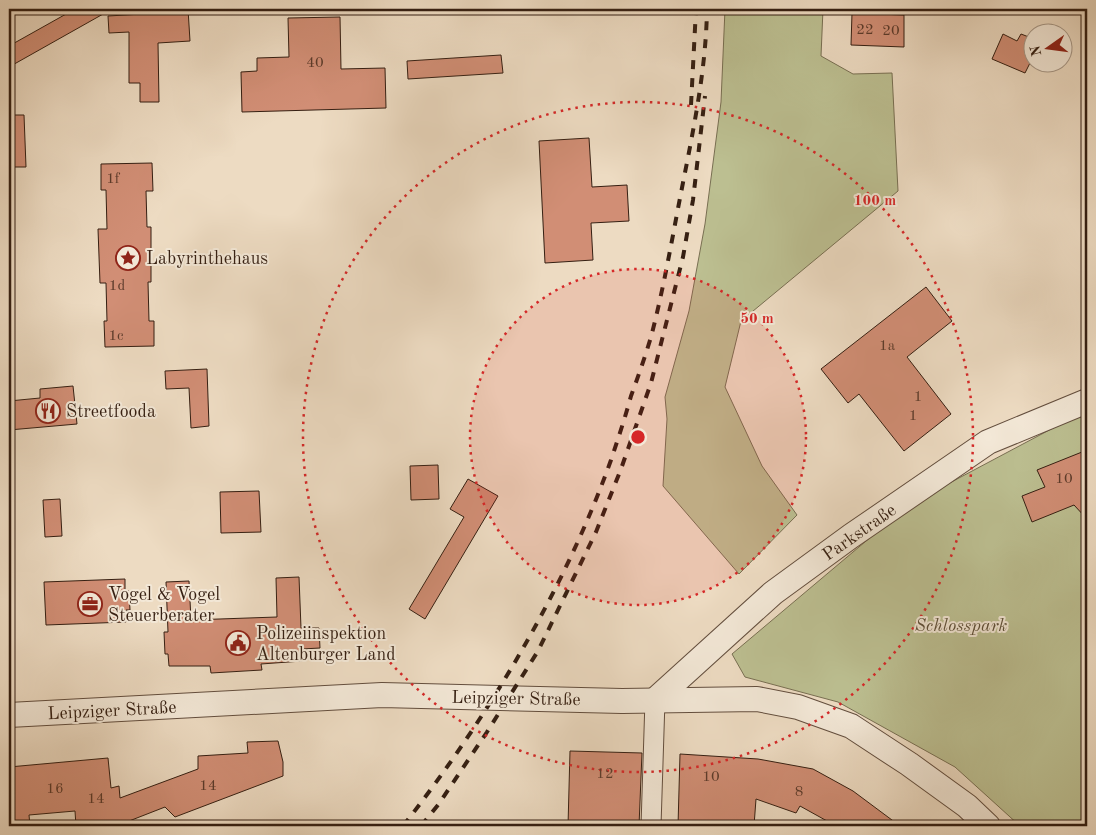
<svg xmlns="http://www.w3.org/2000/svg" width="1096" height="835" font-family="'Old Standard TT',serif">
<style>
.green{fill:#bcbf91;stroke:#786f52}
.building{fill:#d18e75;stroke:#351f12}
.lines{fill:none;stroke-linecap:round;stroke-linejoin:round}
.minor-casing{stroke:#634e3e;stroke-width:21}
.tertiary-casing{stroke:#634e3e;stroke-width:26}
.minor{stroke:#f3e8d7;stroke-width:19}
.tertiary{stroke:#f3e8d7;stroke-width:24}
.rail{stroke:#351f12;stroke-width:4;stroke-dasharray:9 9;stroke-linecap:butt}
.ring{fill:none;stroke:#d62828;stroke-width:2.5;stroke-dasharray:2.5 5}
.labels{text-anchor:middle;stroke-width:4;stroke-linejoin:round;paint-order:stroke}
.number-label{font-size:15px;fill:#5c3b2b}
.poi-label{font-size:18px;fill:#351f12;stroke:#f3e8d7;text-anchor:start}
.street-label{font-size:18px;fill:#351f12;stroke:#f3e8d7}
.park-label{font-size:18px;font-style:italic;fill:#5e4f38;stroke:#f3e8d7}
.centre{fill:#d62828;stroke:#f3e8d7;stroke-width:2.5}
.ring-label{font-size:15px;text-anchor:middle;font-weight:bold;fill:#d62828;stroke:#f3e8d7;stroke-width:4;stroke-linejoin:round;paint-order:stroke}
</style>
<rect width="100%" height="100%" fill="#eddbc2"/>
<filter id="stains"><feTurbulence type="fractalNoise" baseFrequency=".004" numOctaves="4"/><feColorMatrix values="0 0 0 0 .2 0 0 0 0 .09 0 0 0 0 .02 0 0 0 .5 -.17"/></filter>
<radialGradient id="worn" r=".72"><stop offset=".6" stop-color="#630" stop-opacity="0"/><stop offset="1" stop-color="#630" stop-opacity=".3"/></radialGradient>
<g class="green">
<polygon points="725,9 823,9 821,56 853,74 892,73 898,191 741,321 725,387 762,466 797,515 739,574 663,486 667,419 665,397 689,311 705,224 721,102"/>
<polygon points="1087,410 1087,826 1020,826 955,767 838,702 745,677 732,654 910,504"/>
</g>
<g class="building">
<polygon points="75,9 112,9 9,67 9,46"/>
<polygon points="141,9 188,9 190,41 158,43 159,102 140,102 140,83 129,83 129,32 109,33 108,16 142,14"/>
<polygon points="852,13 904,15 904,47 851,45"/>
<polygon points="340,17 341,69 385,68 386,108 242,112 241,72 257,71 257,58 289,57 288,18"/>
<polygon points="1003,34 1017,41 1021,34 1034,39 1034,55 1025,73 992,59"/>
<polygon points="501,55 503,73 408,79 407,61"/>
<polygon points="9,115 24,115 26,167 9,167"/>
<polygon points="589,138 592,187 627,185 629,221 591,223 593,260 545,263 539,141"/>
<polygon points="152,163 153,191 146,191 147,227 151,227 151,282 148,282 149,321 154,321 154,346 105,347 104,321 107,321 106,283 100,283 98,229 107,229 106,190 101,190 101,164"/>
<polygon points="926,287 952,321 907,357 951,414 904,451 859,394 848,403 821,369"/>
<polygon points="207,369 209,426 191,428 189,388 166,389 165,371"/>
<polygon points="73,386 77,424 9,430 9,401 40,398 40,389"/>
<polygon points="1087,450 1087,519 1074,505 1032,522 1022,496 1045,487 1037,470"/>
<polygon points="438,465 439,499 411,500 410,466"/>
<polygon points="468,479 498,496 425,619 409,609 464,517 450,509"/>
<polygon points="259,491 261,532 221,533 220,492"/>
<polygon points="60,499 62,536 45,537 43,500"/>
<polygon points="299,577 301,628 319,628 320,648 302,649 302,661 261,664 262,670 211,673 210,666 169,666 168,654 165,654 164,632 168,632 166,582 189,581 191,620 277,617 276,578"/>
<polygon points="125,579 125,591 129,591 130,610 126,610 126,622 46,625 44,582"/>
<polygon points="278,741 283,762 283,776 175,817 165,807 124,823 124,826 76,826 75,811 29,815 30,826 9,826 9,767 108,758 111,788 119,786 120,798 198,769 198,756 248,753 247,742"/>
<polygon points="570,751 642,753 639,826 568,826"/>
<polygon points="680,754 758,759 813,769 853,791 900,826 836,826 800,806 796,813 756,799 754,826 678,826"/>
</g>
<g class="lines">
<defs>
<polyline id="minor" points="651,826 655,700"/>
<g id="tertiary">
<polyline points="655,700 773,593 851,536 988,442 1087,401"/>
<polyline points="9,715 382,695 622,701 757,699 798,707 851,726 909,764 967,806 988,826"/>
</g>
</defs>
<use href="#minor" class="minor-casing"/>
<use href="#tertiary" class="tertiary-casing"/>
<use href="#minor" class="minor"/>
<use href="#tertiary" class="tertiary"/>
<g class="rail">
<polyline points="691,105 696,9"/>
<path d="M403,826c84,-107 162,-237 208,-366 7,-21 14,-42 20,-64 7,-19 14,-39 20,-59 12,-46 20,-92 29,-139 12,-62 26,-125 27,-189"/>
<polyline points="421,826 438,805 487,732 538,651 596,532 621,469 651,383 683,257 693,200 705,96"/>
</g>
</g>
<circle cx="638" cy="437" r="168" fill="#d62828" fill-opacity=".12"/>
<g class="ring">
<circle cx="638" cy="437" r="168"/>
<circle cx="638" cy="437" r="335"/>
</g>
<defs>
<symbol id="sight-ring" viewBox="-11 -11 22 22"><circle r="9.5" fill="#f3e8d7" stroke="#8f2418" stroke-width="1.5"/><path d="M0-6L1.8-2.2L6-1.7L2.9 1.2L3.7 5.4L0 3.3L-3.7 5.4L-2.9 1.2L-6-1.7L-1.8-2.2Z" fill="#8f2418"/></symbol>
<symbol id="restaurant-ring" viewBox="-11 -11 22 22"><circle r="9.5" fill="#f3e8d7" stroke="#8f2418" stroke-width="1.5"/><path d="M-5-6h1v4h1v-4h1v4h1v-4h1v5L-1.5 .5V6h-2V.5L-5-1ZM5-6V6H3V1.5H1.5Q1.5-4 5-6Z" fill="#8f2418"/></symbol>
<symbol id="office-ring" viewBox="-11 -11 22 22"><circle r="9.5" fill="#f3e8d7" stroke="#8f2418" stroke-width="1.5"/><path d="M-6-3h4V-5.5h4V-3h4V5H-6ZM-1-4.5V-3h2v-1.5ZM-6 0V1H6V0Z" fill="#8f2418"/></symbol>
<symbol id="civic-ring" viewBox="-11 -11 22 22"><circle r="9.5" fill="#f3e8d7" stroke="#8f2418" stroke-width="1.5"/><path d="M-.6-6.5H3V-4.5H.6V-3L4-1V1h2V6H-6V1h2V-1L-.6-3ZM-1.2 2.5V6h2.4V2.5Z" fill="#8f2418"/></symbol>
</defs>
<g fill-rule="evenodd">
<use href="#sight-ring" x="114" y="244" width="28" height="28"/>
<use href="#restaurant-ring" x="34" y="397" width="28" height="28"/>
<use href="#office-ring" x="76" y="590" width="28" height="28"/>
<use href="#civic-ring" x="224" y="629" width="28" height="28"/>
</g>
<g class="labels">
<g class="number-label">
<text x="865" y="34">22</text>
<text x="891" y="35">20</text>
<text x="315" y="67">40</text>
<text x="113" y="183">1f</text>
<text x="117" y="290">1d</text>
<text x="116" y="340">1c</text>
<text x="887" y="350">1a</text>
<text x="918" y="401">1</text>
<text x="913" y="420">1</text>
<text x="1064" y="483">10</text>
<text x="605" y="778">12</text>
<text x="711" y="781">10</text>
<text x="208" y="790">14</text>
<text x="55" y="793">16</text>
<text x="799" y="796">8</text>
<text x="96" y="803">14</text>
</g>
<g class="poi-label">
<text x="146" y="264">Labyrinthehaus</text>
<text x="66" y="417">Streetfooda</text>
<text x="108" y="600">Vogel &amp; Vogel<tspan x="108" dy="21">Steuerberater</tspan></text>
<text x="256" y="639">Polizeiinspektion<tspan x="256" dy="21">Altenburger Land</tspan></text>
</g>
<g class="street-label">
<text transform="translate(859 532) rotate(-35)" y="6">Parkstraße</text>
<text transform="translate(516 698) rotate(1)" y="6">Leipziger Straße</text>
<text transform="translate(112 710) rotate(-3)" y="6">Leipziger Straße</text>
</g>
<g class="park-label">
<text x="961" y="631">Schlosspark</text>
</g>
</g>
<circle cx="638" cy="437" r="8" class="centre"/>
<g class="ring-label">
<text x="875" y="205">100 m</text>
<text x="757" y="323">50 m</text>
</g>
<rect width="1096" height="835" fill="none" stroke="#eddbc2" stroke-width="30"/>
<rect x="10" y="10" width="1076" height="815" fill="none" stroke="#351f12" stroke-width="2.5"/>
<rect x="15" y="15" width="1066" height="805" fill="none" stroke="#351f12"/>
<g transform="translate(1048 48) rotate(256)"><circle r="24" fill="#f3e8d7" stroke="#a79888"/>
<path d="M0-4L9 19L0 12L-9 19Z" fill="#8f2418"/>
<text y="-8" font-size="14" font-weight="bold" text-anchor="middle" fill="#351f12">N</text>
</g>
<rect width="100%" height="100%" filter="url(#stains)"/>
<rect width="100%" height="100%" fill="url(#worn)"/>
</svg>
